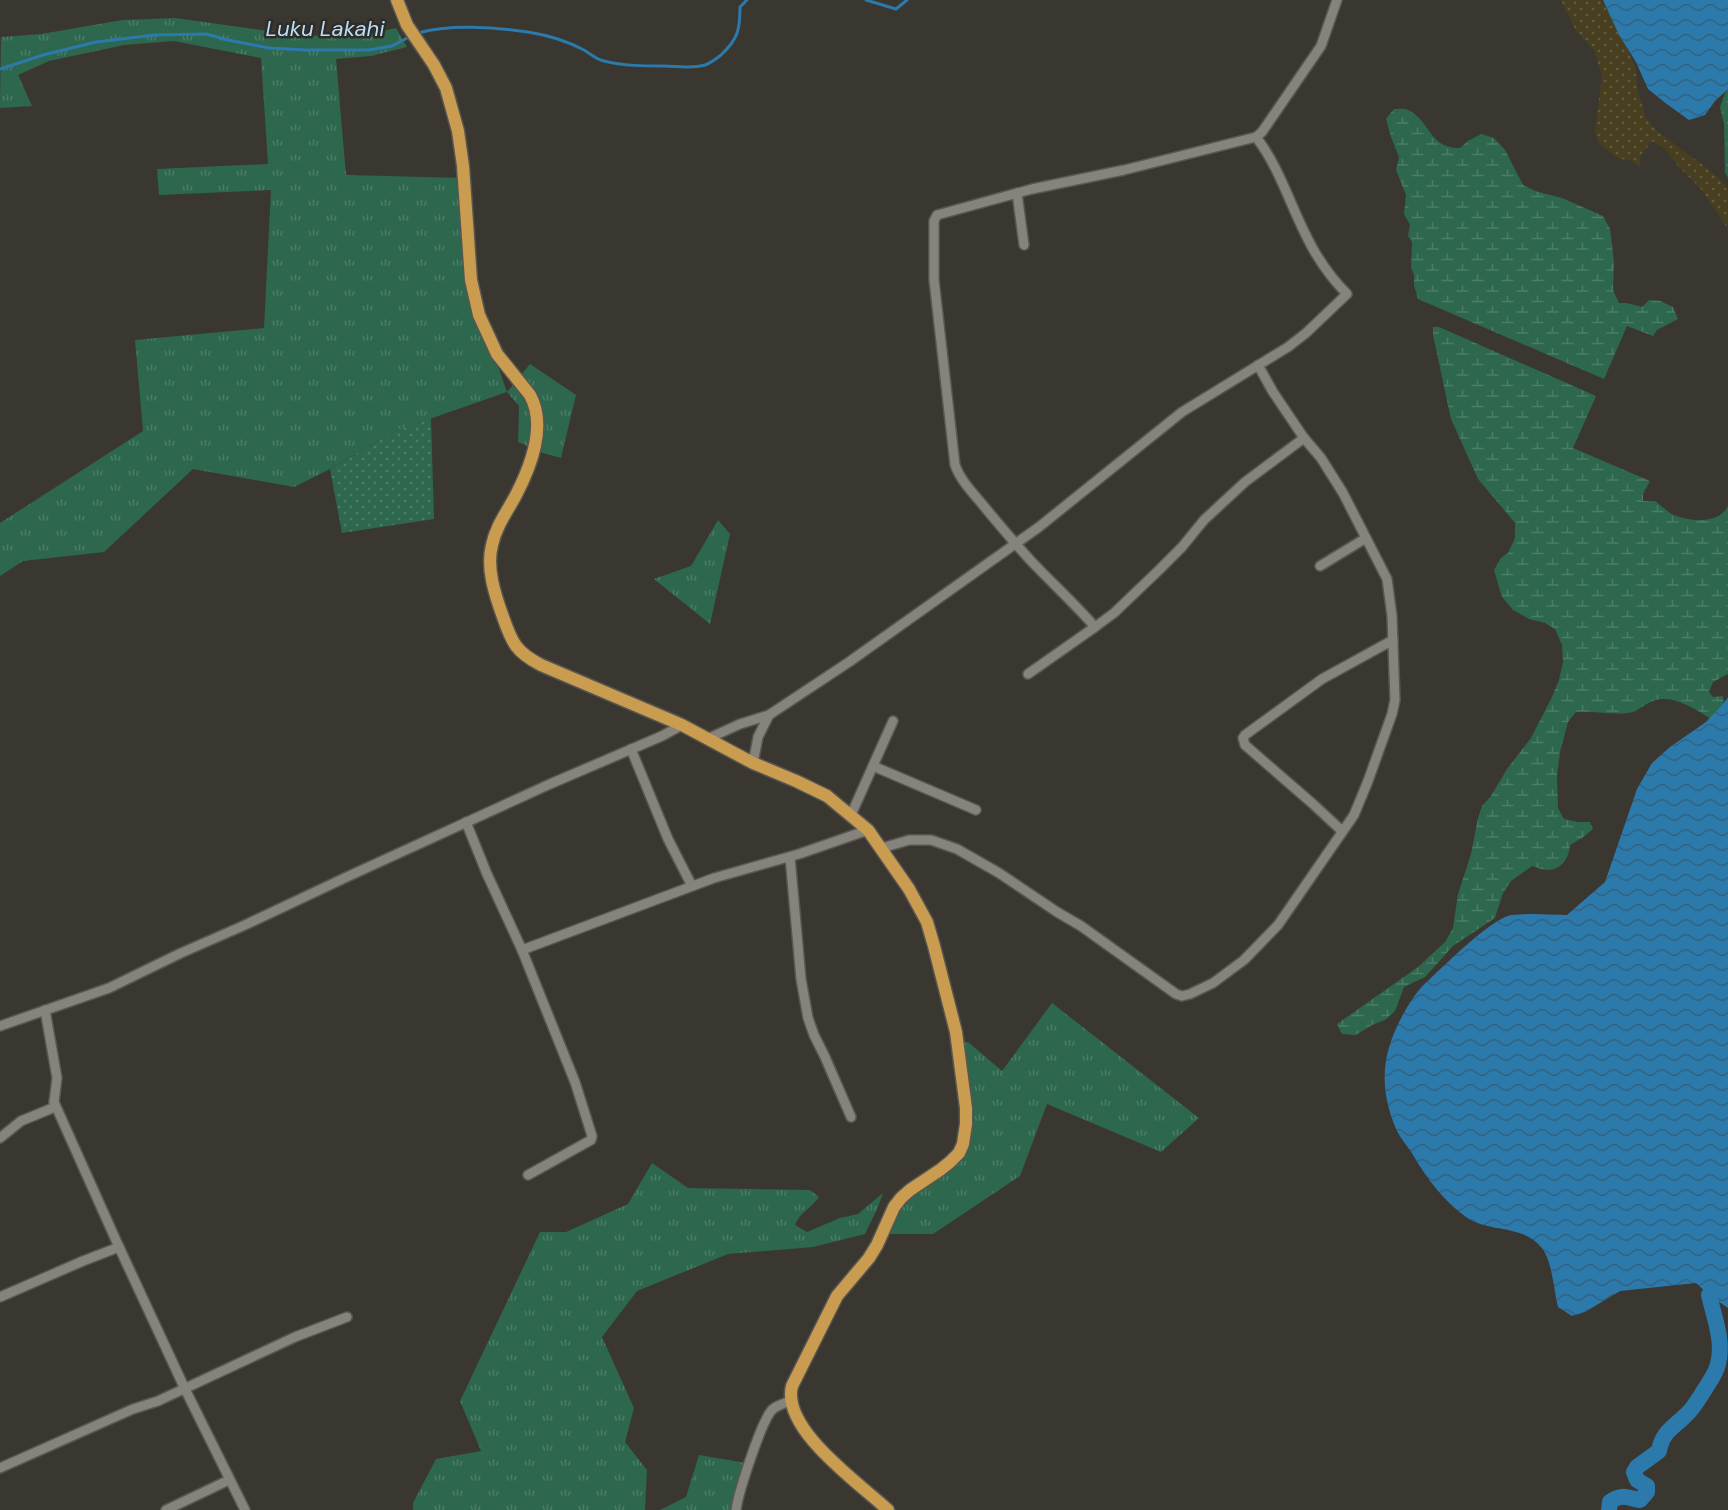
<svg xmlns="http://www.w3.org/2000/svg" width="1728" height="1510" font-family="'DM Sans',sans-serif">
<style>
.grass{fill:url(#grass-tufts)}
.wetland{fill:url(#wetland-marsh)}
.sand{fill:url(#sand-dots)}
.garden{fill:url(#garden-dots)}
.water{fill:url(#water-waves)}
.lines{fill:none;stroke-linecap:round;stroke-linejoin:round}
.stream{stroke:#2c79ac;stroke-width:3}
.river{stroke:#2c79ac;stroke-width:16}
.minor-casing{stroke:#585650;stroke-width:12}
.major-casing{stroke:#585650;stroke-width:15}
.minor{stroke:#86837c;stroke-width:9}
.major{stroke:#c99c50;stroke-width:12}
.labels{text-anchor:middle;stroke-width:5;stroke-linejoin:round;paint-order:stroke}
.water-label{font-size:22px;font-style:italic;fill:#badffc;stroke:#2f2d27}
</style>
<defs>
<pattern id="grass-tufts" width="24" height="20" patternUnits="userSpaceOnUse" patternTransform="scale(1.5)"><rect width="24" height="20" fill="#2d674e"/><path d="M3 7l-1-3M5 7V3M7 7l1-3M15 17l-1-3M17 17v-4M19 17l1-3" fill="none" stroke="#4b7c67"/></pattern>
<pattern id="wetland-marsh" width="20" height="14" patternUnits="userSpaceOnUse" patternTransform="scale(1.5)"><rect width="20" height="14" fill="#2d674e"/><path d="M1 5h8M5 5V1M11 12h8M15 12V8" fill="none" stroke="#4b7c67"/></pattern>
<pattern id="sand-dots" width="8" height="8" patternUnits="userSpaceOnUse" patternTransform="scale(1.5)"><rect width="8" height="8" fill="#473f1f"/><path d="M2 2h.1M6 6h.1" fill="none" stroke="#615a3f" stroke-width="1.8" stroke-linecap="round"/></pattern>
<pattern id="garden-dots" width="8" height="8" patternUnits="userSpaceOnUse" patternTransform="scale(1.5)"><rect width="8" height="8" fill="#2d674e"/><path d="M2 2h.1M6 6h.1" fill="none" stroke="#4b7c67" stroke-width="1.8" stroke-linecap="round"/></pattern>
<pattern id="water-waves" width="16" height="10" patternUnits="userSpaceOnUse" patternTransform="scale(1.5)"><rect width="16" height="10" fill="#2c79ac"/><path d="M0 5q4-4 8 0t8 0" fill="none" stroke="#346280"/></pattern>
</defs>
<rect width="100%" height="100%" fill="#3a3731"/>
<g class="grass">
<polygon points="175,18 304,36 368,34 396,28 407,47 371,56 336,59 346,175 465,178 472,306 494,355 507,392 530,364 576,395 561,458 543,453 518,442 519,406 507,392 395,431 330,469 294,487 193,469 104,552 23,561 0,576 0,523 143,431 135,340 264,328 271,190 159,195 157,169 268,164 261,58 174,41 124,45 49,61 18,75 32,106 0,108 1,37 41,34 123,20"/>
<polygon points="718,520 730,534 710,624 654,579 691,566"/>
<polygon points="1052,1003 1199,1118 1161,1152 1047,1104 1020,1176 933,1234 886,1234 900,1205 914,1193 933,1182 947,1171 966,1135 953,1046 968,1042 1002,1071"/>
<path d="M652,1163l36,25 122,2 9,7c-8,12 -19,15 -24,28l12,7 33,-14 18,-4 25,-21 -5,14 -13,27 -52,13 -85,7 -91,37 -35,46 32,71 -9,34 22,28 -2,40h-232v-7l23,-44 45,-8 -21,-50 80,-169h26l62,-28z"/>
<polygon points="699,1455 752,1464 733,1510 660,1510 686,1497"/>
</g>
<g class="wetland">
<polygon points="1728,85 1728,178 1725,173 1724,124 1720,107"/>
<path d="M1394,109c4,0 11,-1 14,1 22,10 21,39 52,38l8,-7 13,-7 13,4 11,12 18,35 12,6 27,7 41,18 7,13 4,33 -1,28 6,13h8l15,4 7,-7 11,1 13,6 5,12 -21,11 -4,6 -26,-10 -23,53 -186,-80 -4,-14v-10l-3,-7 1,-26 -4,-6 2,-11 -6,-11 2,-19 -10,-25 3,-13 -8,-20 -5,-18z"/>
<path d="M1433,327h6l157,69 -23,52 77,33 -7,13v7h12c5,4 10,8 15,12 16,9 49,12 58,-7v168l-15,8 -4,10 4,5 10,-1 2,21 -11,4c-15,-10 -42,-28 -61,-20 -9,3 -15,11 -25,12 -17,2 -35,-2 -52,-1l-8,10 -8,30 -3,24 1,32 6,11 14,3h12l3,7 -11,9 -12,7c-1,13 -8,25 -23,25 -4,0 -11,-3 -15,-4l-21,15 -8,12 -8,25 -42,28 -28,31 -21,10 -9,24 -10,9 -13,5 -16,10 -14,-1 -5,-10 81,-57 27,-25 8,-14 5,-34 13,-40 7,-36 4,-12 9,-10 16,-27 24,-31 21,-41 7,-17 4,-18 -1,-17 -7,-16 -10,-6 -16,-4 -16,-9 -11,-13 -8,-27 7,-12 7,-5 7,-15v-15l-37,-44 -27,-60 -18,-84z"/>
</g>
<polygon class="sand" points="1561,0 1601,0 1618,26 1636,69 1637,88 1646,118 1657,131 1712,172 1725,184 1728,189 1728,229 1701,189 1679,167 1666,150 1652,141 1640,156 1640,167 1630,160 1619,159 1599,143 1595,132 1602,75 1594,50 1576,31"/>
<polygon class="garden" points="431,418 434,519 342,533 330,469 395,431"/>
<g class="water">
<polygon points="1603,0 1728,0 1728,89 1715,101 1705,115 1689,120 1664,102 1648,89 1636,62 1619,35"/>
<path d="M1728,697v611l-19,-13 -13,-12 -76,8 -35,21 -13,4 -14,-9c-4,-16 -6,-48 -17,-60 -19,-23 -53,-14 -75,-30 -22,-16 -39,-38 -53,-62 -6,-10 -15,-19 -19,-31 -16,-42 -11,-74 11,-113 7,-12 14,-23 25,-32 15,-14 63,-62 82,-64 18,-2 37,0 55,0l38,-33 32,-93 15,-26 18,-16 36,-25 17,-18z"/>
</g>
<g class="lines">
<g class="stream">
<polyline points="866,0 896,9 907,0"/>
<path d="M418,33c31,-9 77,-6 110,-1 19,3 39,9 56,18 7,4 13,10 20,11 19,5 41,5 60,5 13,0 28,3 41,-1 6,-2 11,-6 16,-10 17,-16 19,-25 19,-48l7,-7"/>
<polyline points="0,69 43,55 96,42 154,35 206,34 228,40 269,48 305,50 369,50 392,46 409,37"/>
</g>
<path class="river" d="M1609,1510l1,-8c12,-9 17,-4 30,-2l7,-8v-6l-10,-6 -3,-8 3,-5 22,-16c3,-19 14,-23 27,-36 8,-7 13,-17 19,-26 5,-8 11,-16 13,-25 6,-23 -4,-47 -9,-69"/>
<defs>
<g id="minor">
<polyline points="1256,137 1262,132 1321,46 1337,0"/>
<polyline points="1017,193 1024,245"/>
<polyline points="1320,566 1366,538"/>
<polyline points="1028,674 1095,627"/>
<path d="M707,739l33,-15 29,-9 80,-53 190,-135 143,-115 106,-65 18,-14 41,-39c-12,-12 -22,-25 -31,-40 -23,-38 -33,-82 -60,-117l-132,33 -92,19 -95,26 -3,6v59l21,185c6,17 21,31 32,45 15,18 30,36 46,53 21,22 42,41 62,64l19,-14 45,-43 23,-23 22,-27 41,-38 59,-44"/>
<polyline points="631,749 668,839 692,886"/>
<polyline points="753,763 758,737 769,715"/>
<polyline points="873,766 976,810"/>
<polyline points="851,815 893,721"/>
<polyline points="466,822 487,874 522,950 714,878 799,854 868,830"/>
<polyline points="1342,831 1313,804 1245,745 1243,738 1245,735 1322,679 1393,640"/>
<polyline points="882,848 909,840 931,840 957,849 999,873 1057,912 1081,926 1176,994 1182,996 1190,994 1213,983 1244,960 1278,925 1354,815 1368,781 1392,714 1395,700 1392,616 1387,579 1343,493 1321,458 1304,438 1273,392 1258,365"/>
<polyline points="790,857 801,979 808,1018 814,1035 825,1057 851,1117"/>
<polyline points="522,950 575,1082 592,1136 591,1140 528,1175"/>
<polyline points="0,1026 109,988 181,953 245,925 351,875 550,784 662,736 682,725"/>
<polyline points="0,1138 21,1121 55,1107 54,1102 57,1078 45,1010"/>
<polyline points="119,1247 185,1389 245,1510"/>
<polyline points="0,1297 83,1261 119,1247 54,1102"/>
<polyline points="0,1468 133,1409 158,1401 295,1337 347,1317"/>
<polyline points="166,1510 229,1480"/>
<path d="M736,1510c2,-16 26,-92 37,-101 5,-4 12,-6 17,-8"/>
</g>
<path id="major" d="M397,0l10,25 27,40 12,23 12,43 5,35 8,114 8,35 18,39 33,41c17,31 1,71 -14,100 -9,17 -20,31 -24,50 -6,23 3,50 11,72 9,26 13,35 38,48l141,60 71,38 43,18 31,15 41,34 41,59 18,33 7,24 22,86 10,76v16l-3,20 -4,9 -9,9 -10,8 -30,20 -9,8 -7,9 -17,38 -8,13 -32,38 -45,90c-11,43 67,97 96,124"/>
</defs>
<use href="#minor" class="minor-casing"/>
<use href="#major" class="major-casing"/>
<use href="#minor" class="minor"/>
<use href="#major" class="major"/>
</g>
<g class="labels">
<g class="water-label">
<text x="325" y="36">Luku Lakahi</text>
</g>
</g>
</svg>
